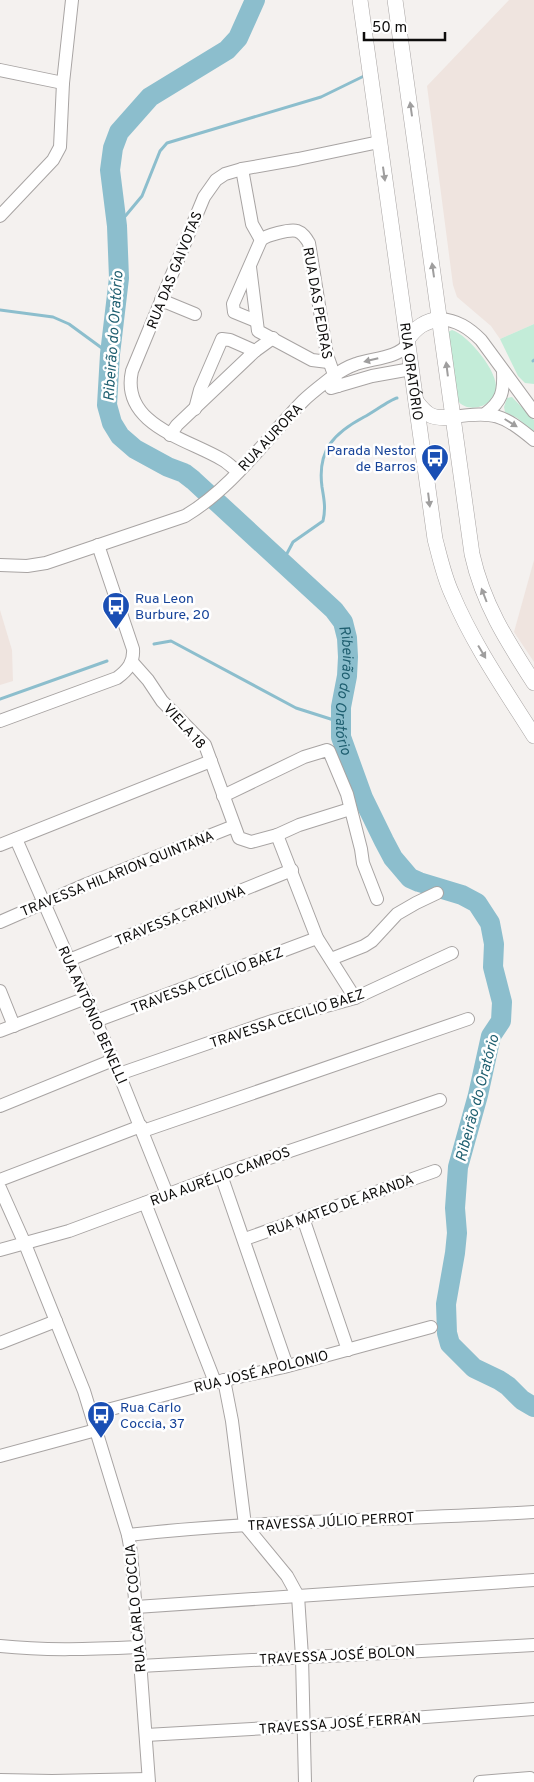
<svg xmlns="http://www.w3.org/2000/svg" width="534" height="1782" font-family="Overpass,sans-serif">
<style>
.built{fill:#efe4df}
.green{fill:#c3ecd8}
.lines{fill:none;stroke-linecap:round;stroke-linejoin:round}
.stream{stroke:#8cbecd;stroke-width:3}
.river{stroke:#8cbecd;stroke-width:20}
.minor-casing{stroke:#a8a4a3;stroke-width:14}
.major-casing{stroke:#a8a4a3;stroke-width:16}
.minor{stroke:#fff;stroke-width:12}
.major{stroke:#fff;stroke-width:15}
.oneway{fill:#9f9e9e}
.labels{text-anchor:middle;stroke-width:5;stroke-linejoin:round;paint-order:stroke}
.street-label{font-size:14px;fill:#0e0d0c;stroke:#fff}
.transit-label{font-size:14px;fill:#164399;stroke:#fff;text-anchor:start}
.water-label{font-size:15px;font-style:italic;fill:#1f5f70;stroke:#fff}
</style>
<rect width="100%" height="100%" fill="#f4f1ef"/>
<g class="built">
<polygon points="509,0 534,0 534,324 500,339 491,326 457,297 453,285 427,86"/>
<polygon points="534,560 534,662 514,632"/>
<polygon points="0,610 12,650 13,681 0,685"/>
</g>
<g class="green">
<polygon points="534,324 534,384 525,383 518,376 500,339"/>
<path d="M452,330c16,5 47,42 44,60 -2,16 -28,25 -39,10l-9,-68z"/>
<polygon points="512,397 534,420 534,432 517,418 505,412 504,407 507,398"/>
</g>
<g class="lines">
<g class="stream">
<polyline points="117,226 142,196 160,151 167,143 321,97 364,76"/>
<polyline points="0,310 53,317 69,324 110,354"/>
<polyline points="533,361 534,360"/>
<path d="M282,563l11,-21 30,-21c3,-13 1,-22 -1,-34 -5,-37 12,-54 42,-70 8,-4 27,-18 33,-19"/>
<polyline points="154,644 171,641 296,708 340,722"/>
<polyline points="0,699 107,661"/>
</g>
<path class="river" id="s1" d="M255,0l-17,38 -11,12 -77,47 -31,35 -6,16 -3,22 7,56 2,52 -9,76 -3,51 5,18 8,13 15,13 33,18 16,6 9,7 141,130 9,12 4,16 1,19 -1,19 -6,31v30l22,61 21,43 9,17 17,20 9,4 43,13 15,8 13,20 4,21 -1,23 9,35 -1,19 -10,15 -13,59 -20,72 -3,41 2,25 -2,20 -9,51 1,29 3,11 24,24 25,12 9,6 14,14 12,7"/>
<defs>
<g id="minor">
<polyline points="0,70 63,83"/>
<polyline points="242,169 252,224 261,240"/>
<polyline points="0,216 53,160 60,147 63,83 72,0"/>
<polyline points="250,267 258,331 312,360 328,362"/>
<polyline points="161,300 195,314"/>
<path d="M440,319c17,1 29,9 41,21l53,72"/>
<path d="M256,321l-22,-9 -1,-8 28,-64c5,-5 29,-11 36,-9 6,2 9,7 12,12l18,112 11,31"/>
<polyline points="331,388 372,376 411,369"/>
<polyline points="195,409 200,390 222,339 230,340 255,351"/>
<path d="M485,414c17,-13 19,-22 18,-43"/>
<path d="M453,417c41,-6 49,-3 81,23"/>
<polyline points="170,435 177,425 255,351 273,338"/>
<path d="M238,472c-5,-4 -10,-9 -15,-12 -35,-21 -103,-35 -91,-89l72,-174 12,-17 9,-6 17,-5 56,-10 81,-17"/>
<path d="M0,565l27,1 19,-3 139,-47c47,-28 80,-76 118,-115 8,-8 19,-16 29,-24 7,-5 15,-10 24,-13 16,-6 41,-5 52,-20"/>
<polyline points="132,662 148,680 162,701 205,745 239,838 251,842 277,835 317,938 355,998"/>
<path d="M0,721l117,-43c11,-8 17,-16 16,-29l-35,-104"/>
<polyline points="223,796 304,757 327,750 329,751 347,794 361,849 363,863 377,899"/>
<polyline points="277,835 299,825 350,809"/>
<polyline points="16,839 119,1074 167,1194"/>
<polyline points="0,845 211,761"/>
<polyline points="0,922 87,884 234,826"/>
<polyline points="331,959 364,946 372,941 397,914 416,903 437,893"/>
<polyline points="69,960 292,870"/>
<polyline points="0,991 14,1026"/>
<polyline points="96,1021 317,938"/>
<polyline points="0,1031 86,998"/>
<polyline points="119,1074 272,1021 355,998 452,953"/>
<polyline points="0,1106 113,1060"/>
<polyline points="143,1131 468,1019"/>
<polyline points="221,1175 287,1366"/>
<polyline points="0,1180 141,1126"/>
<polyline points="0,1188 25,1244 84,1391 128,1535 131,1552 139,1647 149,1782"/>
<polyline points="145,1203 215,1382"/>
<polyline points="303,1218 348,1350"/>
<polyline points="245,1239 435,1171"/>
<polyline points="0,1250 69,1231 228,1172 440,1100"/>
<polyline points="0,1343 56,1321"/>
<polyline points="224,1380 232,1421 245,1525 287,1576 298,1596 302,1657 305,1782"/>
<polyline points="92,1414 202,1385 284,1367 431,1327"/>
<polyline points="0,1456 96,1430"/>
<path d="M128,1535c135,-15 271,-15 406,-23"/>
<polyline points="136,1607 534,1580"/>
<path d="M0,1646c46,5 93,3 139,1"/>
<polyline points="140,1666 534,1645"/>
<polyline points="146,1735 304,1726 534,1709"/>
<polyline points="0,1780 52,1781 148,1779"/>
<polyline points="480,1782 530,1778"/>
</g>
<g id="major">
<path id="s2" d="M360,0l75,539c5,19 9,38 17,55 21,50 53,96 82,142"/>
<path d="M395,0l77,554c11,50 35,87 62,129"/>
<path d="M407,340c9,-13 18,-19 33,-21"/>
<path d="M416,401c12,16 17,18 37,16"/>
</g>
</defs>
<use href="#minor" class="minor-casing"/>
<use href="#major" class="major-casing"/>
<use href="#minor" class="minor"/>
<use href="#major" class="major"/>
</g>
<defs><path id="oneway-solid" d="M-6-.8H1V-3.2L6.5 0L1 3.2V.8H-6Z" transform="scale(1.25)"/></defs>
<g class="oneway">
<use href="#oneway-solid" transform="translate(411 109) rotate(-98)"/>
<use href="#oneway-solid" transform="translate(384 174) rotate(82)"/>
<use href="#oneway-solid" transform="translate(433 270) rotate(-98)"/>
<use href="#oneway-solid" transform="translate(371 360) rotate(166)"/>
<use href="#oneway-solid" transform="translate(447 369) rotate(-97)"/>
<use href="#oneway-solid" transform="translate(511 423) rotate(32)"/>
<use href="#oneway-solid" transform="translate(429 500) rotate(83)"/>
<use href="#oneway-solid" transform="translate(484 595) rotate(-111)"/>
<use href="#oneway-solid" transform="translate(482 652) rotate(59)"/>
</g>
<defs>
<symbol id="bus-pin" viewBox="-11 -11 22 30"><path d="M0 17L-7.5 6A9.5 9.5 0 1 1 7.5 6Z" fill="#1a4fb4" stroke="#fff"/><path d="M-5-6H5V4H4V6H2V4H-2V6H-4V4H-5ZM-3.5-4V0h7V-4ZM-3.5 1.2v1.5H-2V1.2ZM2 1.2v1.5H3.5V1.2Z" fill="#fff"/></symbol>
</defs>
<g fill-rule="evenodd">
<use href="#bus-pin" x="419" y="442" width="32" height="43"/>
<use href="#bus-pin" x="100" y="590" width="32" height="43"/>
<use href="#bus-pin" x="85" y="1399" width="32" height="43"/>
</g>
<g class="labels">
<g class="street-label">
<text transform="translate(174 270) rotate(-68)" y="5">RUA DAS GAIVOTAS</text>
<text transform="translate(318 303) rotate(80)" y="5">RUA DAS PEDRAS</text>
<text dy="5" stroke="none"><textPath href="#s2" startOffset="375">RUA ORATÓRIO</textPath></text>
<text transform="translate(270 437) rotate(-47)" y="5">RUA AURORA</text>
<text transform="translate(185 726) rotate(48)" y="5">VIELA 18</text>
<text transform="translate(117 873) rotate(-22)" y="5">TRAVESSA HILARION QUINTANA</text>
<text transform="translate(180 915) rotate(-22)" y="5">TRAVESSA CRAVIUNA</text>
<text transform="translate(207 980) rotate(-21)" y="5">TRAVESSA CECÍLIO BAEZ</text>
<text transform="translate(93 1015) rotate(66)" y="5">RUA ANTÔNIO BENELLI</text>
<text transform="translate(287 1018) rotate(-18)" y="5">TRAVESSA CECILIO BAEZ</text>
<text transform="translate(220 1176) rotate(-20)" y="5">RUA AURÉLIO CAMPOS</text>
<text transform="translate(340 1205) rotate(-20)" y="5">RUA MATEO DE ARANDA</text>
<text transform="translate(261 1371) rotate(-14)" y="5">RUA JOSÉ APOLONIO</text>
<text transform="translate(331 1521) rotate(-3)" y="5">TRAVESSA JÚLIO PERROT</text>
<text transform="translate(135 1608) rotate(-95)" y="5">RUA CARLO COCCIA</text>
<text transform="translate(337 1655) rotate(-3)" y="5">TRAVESSA JOSÉ BOLON</text>
<text transform="translate(340 1723) rotate(-4)" y="5">TRAVESSA JOSÉ FERRAN</text>
</g>
<g class="transit-label">
<text x="416" y="455" text-anchor="end">Parada Nestor<tspan x="416" dy="16">de Barros</tspan></text>
<text x="135" y="603">Rua Leon<tspan x="135" dy="16">Burbure, 20</tspan></text>
<text x="120" y="1412">Rua Carlo<tspan x="120" dy="16">Coccia, 37</tspan></text>
</g>
<g class="water-label">
<text transform="translate(113 336) rotate(-86)" y="5">Ribeirão do Oratório</text>
<text dy="5" stroke="none"><textPath href="#s1" startOffset="866">Ribeirão do Oratório</textPath></text>
<text transform="translate(477 1098) rotate(-75)" y="5">Ribeirão do Oratório</text>
</g>
</g>
<path d="M364 32v8h81v-8" fill="none" stroke="#0e0d0c" stroke-width="2.5"/>
<text x="372" y="32" font-size="15" fill="#0e0d0c" stroke="#ffffff" stroke-width="4" paint-order="stroke">50 m</text>
</svg>
